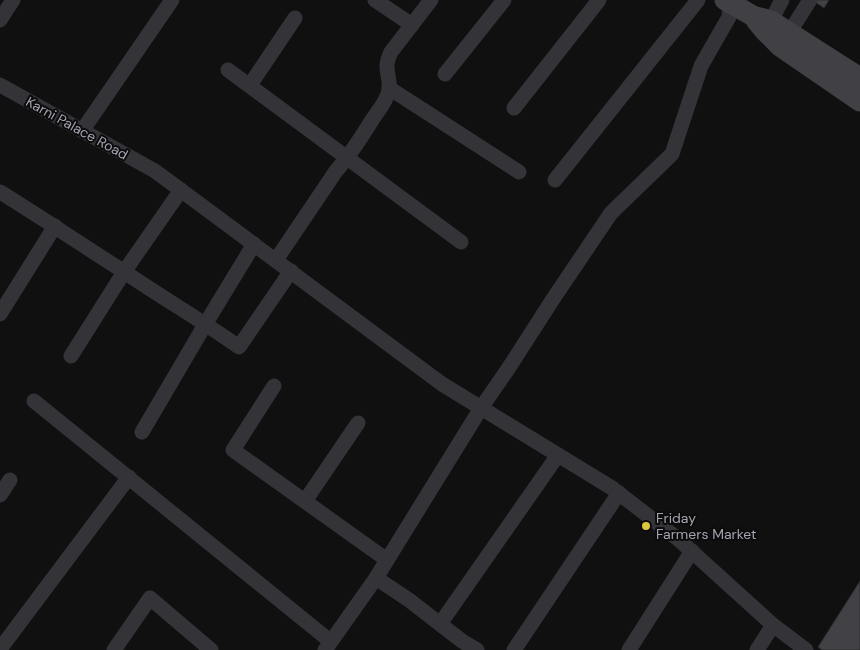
<svg xmlns="http://www.w3.org/2000/svg" width="860" height="650" font-family="'DM Sans',sans-serif">
<style>
.building{fill:#424246;stroke:#2b2a2d}
.lines{fill:none;stroke-linecap:round;stroke-linejoin:round}
.street{stroke:#343338;stroke-width:15}
.secondary{stroke:#404045;stroke-width:21}
.poi-dot{fill:#dbc73e;stroke:#0b0b0c;stroke-width:2}
.labels{text-anchor:middle;stroke-width:4;stroke-linejoin:round;paint-order:stroke}
.street-label{font-size:14px;fill:#a3a4b0;stroke:#0b0b0c}
.poi-label{font-size:14px;fill:#a3a4b0;stroke:#0b0b0c;text-anchor:start}
</style>
<rect width="100%" height="100%" fill="#101011"/>
<g class="building">
<polygon points="812,0 829,0 824,8"/>
<polygon points="860,581 860,650 822,650 818,647"/>
</g>
<g class="lines">
<g class="street">
<polyline points="375,0 412,25"/>
<polyline points="0,20 13,0"/>
<polyline points="766,30 782,0"/>
<polyline points="784,41 810,0"/>
<polyline points="228,70 461,242"/>
<polyline points="445,74 504,0"/>
<polyline points="0,85 155,171 442,384 612,488 678,539 773,625 806,650"/>
<polyline points="250,85 295,18"/>
<polyline points="389,88 519,172"/>
<polyline points="514,108 599,0"/>
<polyline points="82,131 172,0"/>
<polyline points="555,180 698,0"/>
<path d="M0,192c42,26 82,53 123,79 38,26 78,49 116,76l52,-76"/>
<path d="M276,260l60,-89c14,-16 25,-33 36,-51 6,-9 15,-19 17,-30 2,-16 -7,-20 2,-38l40,-52"/>
<polyline points="0,314 55,226"/>
<polyline points="71,356 124,272 181,190"/>
<polyline points="274,386 233,450 387,560"/>
<polyline points="34,401 330,641"/>
<polyline points="142,432 206,323 254,244"/>
<polyline points="0,495 10,480"/>
<polyline points="305,501 358,423"/>
<polyline points="376,578 409,600 462,641 477,650"/>
<polyline points="440,624 558,455"/>
<polyline points="0,649 129,477"/>
<polyline points="114,650 150,598 211,650"/>
<polyline points="325,650 376,578 481,408 508,369 553,299 611,213 672,154 701,66 729,17 730,3"/>
<polyline points="514,650 619,493"/>
<polyline points="629,650 692,551"/>
<polyline points="757,650 773,625"/>
</g>
<g class="secondary">
<polyline points="725,0 753,16 771,21 860,78"/>
<polyline points="756,20 765,31 780,46 860,101"/>
</g>
</g>
<circle class="poi-dot" cx="646" cy="526" r="5"/>
<g class="labels">
<g class="street-label">
<text transform="translate(77 128) rotate(29)" y="5">Karni Palace Road</text>
</g>
<g class="poi-label">
<text x="656" y="523">Friday<tspan x="656" dy="16">Farmers Market</tspan></text>
</g>
</g>
</svg>
